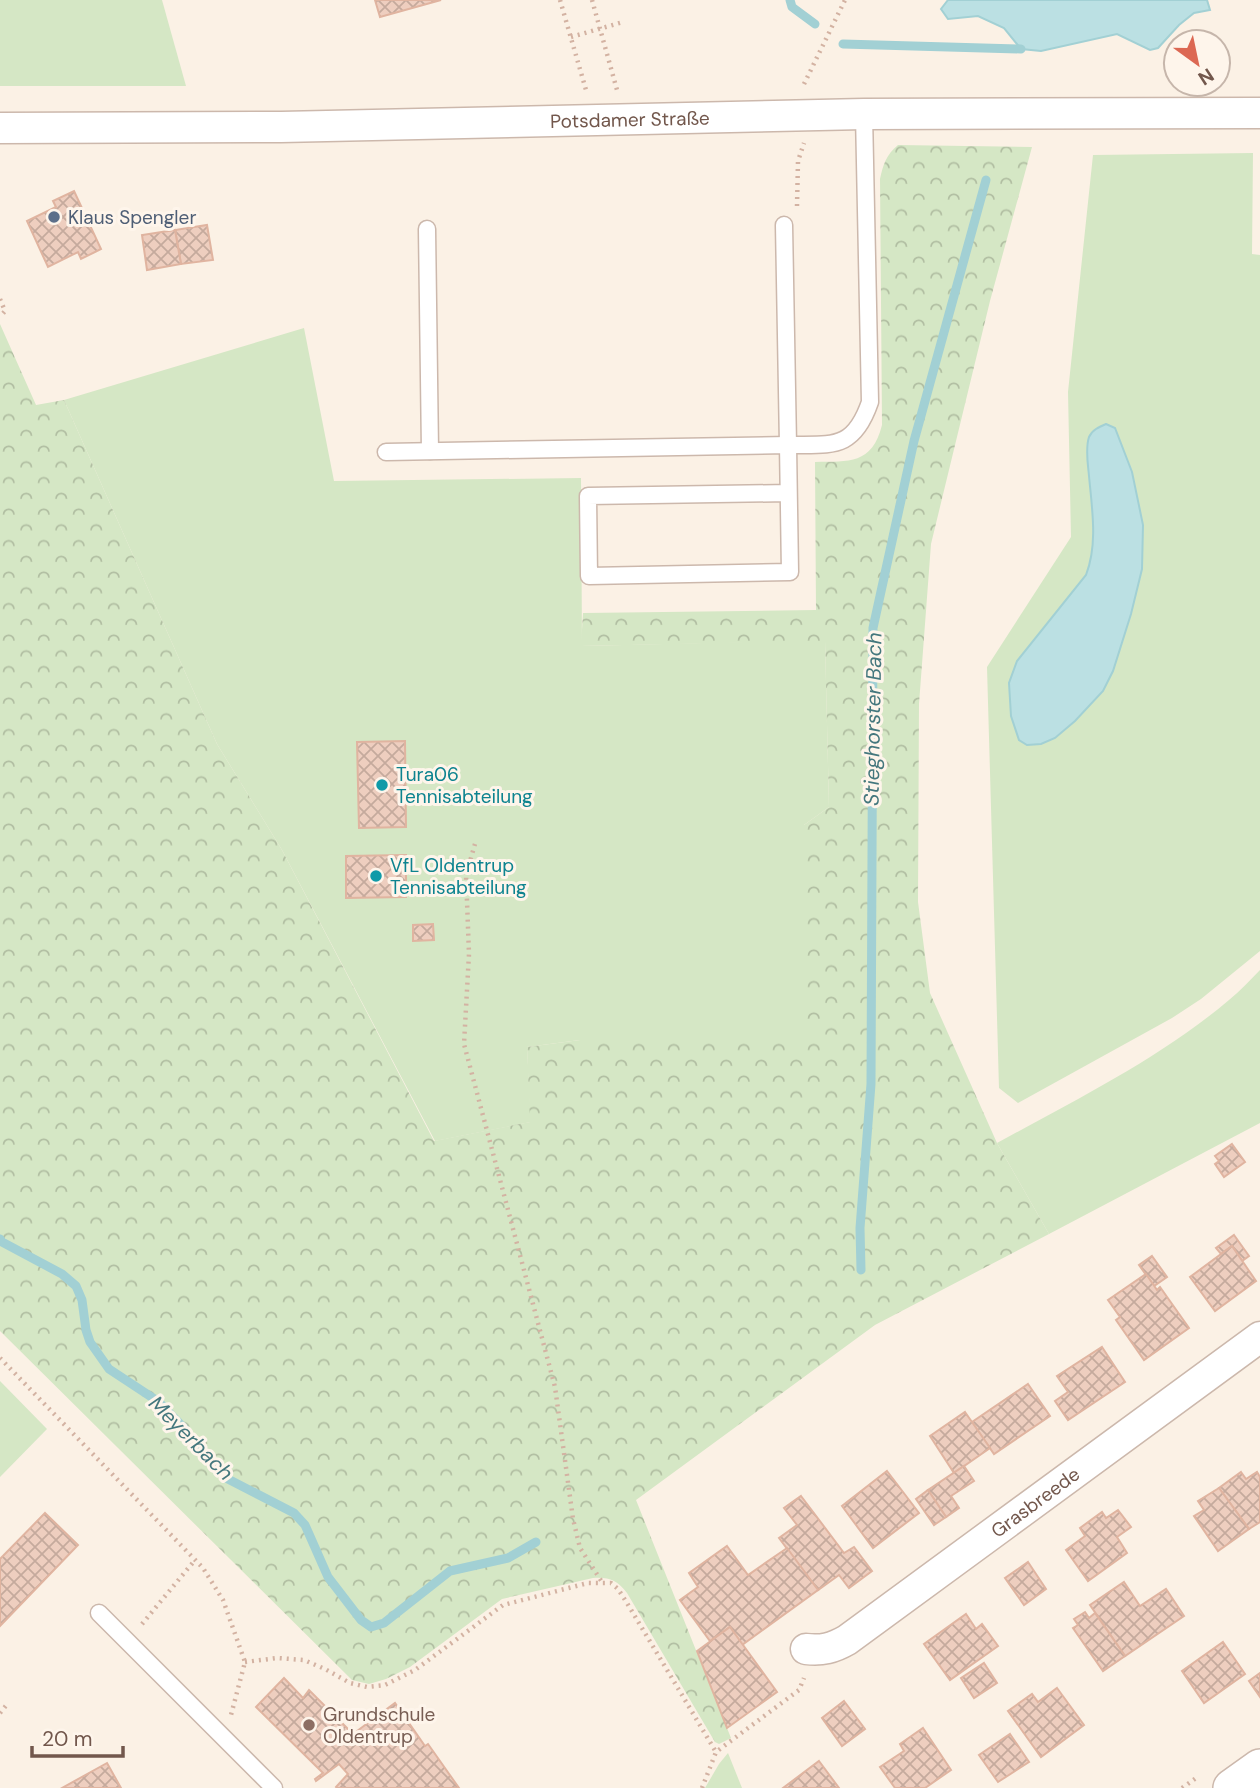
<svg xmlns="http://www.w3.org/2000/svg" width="1260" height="1788" font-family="'DM Sans',sans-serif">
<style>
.grass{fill:#d5e7c5}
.forest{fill:url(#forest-crowns)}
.water{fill:#bbe0e3;stroke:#a2d0d4;stroke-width:2}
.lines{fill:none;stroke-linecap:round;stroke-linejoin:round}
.stream{stroke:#a2d0d4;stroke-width:9}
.building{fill:url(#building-cross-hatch);stroke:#e0b4a0;stroke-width:2}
.service-casing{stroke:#ccb8ac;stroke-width:19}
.minor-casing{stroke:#ccb8ac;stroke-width:33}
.tertiary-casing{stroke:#ccb8ac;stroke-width:40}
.path{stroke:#d3b2a2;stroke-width:4.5;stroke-dasharray:2 5;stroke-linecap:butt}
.service{stroke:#fff;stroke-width:16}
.minor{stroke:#fff;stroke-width:30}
.tertiary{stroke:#fff;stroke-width:37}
.service-dot{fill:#5c6f8a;stroke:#fef5eb;stroke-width:2.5}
.culture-dot{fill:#0f9aa8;stroke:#fef5eb;stroke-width:2.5}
.education-dot{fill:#8d6e63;stroke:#fef5eb;stroke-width:2.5}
.labels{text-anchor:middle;stroke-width:6;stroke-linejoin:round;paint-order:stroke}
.street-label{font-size:19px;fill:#72574c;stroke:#fef5eb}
.service-label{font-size:19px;fill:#4e5e75;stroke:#fef5eb;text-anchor:start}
.culture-label{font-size:19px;fill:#0d838f;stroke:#fef5eb;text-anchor:start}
.education-label{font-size:19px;fill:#785e54;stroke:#fef5eb;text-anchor:start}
.water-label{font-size:21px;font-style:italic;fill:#44777d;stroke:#fef5eb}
</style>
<defs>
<pattern id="forest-crowns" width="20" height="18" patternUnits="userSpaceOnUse" patternTransform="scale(1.75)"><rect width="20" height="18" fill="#d5e7c5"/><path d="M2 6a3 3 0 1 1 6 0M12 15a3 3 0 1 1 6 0" fill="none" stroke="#b1bea2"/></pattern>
<pattern id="building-cross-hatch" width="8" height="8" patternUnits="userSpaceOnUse" patternTransform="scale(1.75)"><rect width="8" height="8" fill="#eecebf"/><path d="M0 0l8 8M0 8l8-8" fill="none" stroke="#c5aa9d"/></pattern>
</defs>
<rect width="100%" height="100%" fill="#fbf1e5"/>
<g class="grass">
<polygon points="0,0 162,0 186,86 0,86"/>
<polygon points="1253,153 1252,254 1260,255 1260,951 1201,999 1172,1018 1018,1103 999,1088 987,667 1071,537 1068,392 1093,155"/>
<polygon points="304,328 334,481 581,478 582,646 825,640 829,807 804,825 804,1040 580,1040 527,1047 531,1122 435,1141 282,850 217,744 64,400"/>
<path d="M1260,970v153l-211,111 -52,-91c80,-44 162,-84 232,-143 11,-9 21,-20 31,-30z"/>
<polygon points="0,1381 47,1429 0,1477"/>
<polygon points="728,1753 742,1788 705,1788 719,1764"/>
</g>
<path class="forest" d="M898,145l134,2 -42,154 -59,243 -12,160 -1,198 12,91 67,150 52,91 -174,91 -239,175 95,238 -12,6 -4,-2 -88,-149c-10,-13 -18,-16 -34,-15l-91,21 -92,68 -24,12 -17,5 -17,-4 -352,-349v-1007l36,81 28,-5 153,344 65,106 152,291 96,-19 -3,-75 53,-7h224v-215l25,-18 -4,-166 -244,5 2,-33 233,-3 -1,-148c34,-1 57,3 67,-37l-2,-246c3,-14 6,-24 18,-34z"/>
<g class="water">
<polygon points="948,0 1207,0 1210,10 1194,13 1179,25 1158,48 1150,50 1117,34 1041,51 1021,49 1004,28 978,16 948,19 941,9"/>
<path d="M1106,424l9,4 17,44 11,53 -1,44 -11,45 -18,57 -10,20 -28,30 -20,17 -14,6 -14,1 -8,-5 -8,-24 -2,-33 8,-22 69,-86c12,-31 6,-66 3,-99 -1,-12 -4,-27 0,-39 3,-7 10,-10 17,-13z"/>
</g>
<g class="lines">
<g class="stream">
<polyline points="790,0 792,7 815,24"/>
<polyline points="843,44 1021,49"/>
<polyline points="0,1239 2,1242 62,1274 76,1286 82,1300 86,1330 90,1342 109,1369 159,1402 185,1429 204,1457 226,1478 294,1513 305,1525 328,1577 361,1620 371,1627 384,1623 450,1571 508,1558 536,1542"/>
<polyline points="861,1270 860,1228 871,1084 873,628 914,441 986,180"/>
</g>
</g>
<g class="building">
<polygon points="375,0 441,0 380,17"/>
<polygon points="74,191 101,249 81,259 78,252 48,267 27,221 56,207 53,201"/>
<polygon points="207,225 213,260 181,264 175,230"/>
<polygon points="175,230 181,264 147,270 142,235"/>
<polygon points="405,741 406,827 359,828 357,742"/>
<polygon points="406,855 406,897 346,898 346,856"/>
<polygon points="433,924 434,940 413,941 413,925"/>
<polygon points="1232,1144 1245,1162 1224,1177 1215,1164 1219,1161 1215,1156"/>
<polygon points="1234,1235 1249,1256 1242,1261 1232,1246 1221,1254 1216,1248"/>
<polygon points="1232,1246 1256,1281 1215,1311 1190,1277"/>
<polygon points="1152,1256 1167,1277 1154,1286 1139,1265"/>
<polygon points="1146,1274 1157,1290 1160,1287 1189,1328 1144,1360 1116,1320 1120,1317 1108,1300"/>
<polygon points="1102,1347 1125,1382 1068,1420 1055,1401 1068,1392 1057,1376"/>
<polygon points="1028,1384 1050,1416 994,1454 972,1422"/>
<polygon points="965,1412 990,1448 954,1473 930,1436"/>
<polygon points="964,1466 974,1481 951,1496 959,1508 946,1517 928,1490"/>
<polygon points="887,1471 919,1513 873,1548 842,1506"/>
<polygon points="1241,1472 1246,1479 1257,1472 1260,1477 1260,1522 1249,1529 1219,1488"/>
<polygon points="1219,1488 1249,1529 1218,1551 1194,1516 1204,1510 1198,1501"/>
<polygon points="928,1490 946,1517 934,1525 916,1499"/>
<polygon points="801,1496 844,1553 854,1547 872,1571 849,1588 839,1575 818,1590 779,1538 797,1525 784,1508"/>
<polygon points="1118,1510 1131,1527 1117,1537 1127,1553 1088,1581 1066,1550 1085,1536 1080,1528 1102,1512 1106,1518"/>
<polygon points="45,1513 78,1545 0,1626 0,1559"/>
<polygon points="727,1546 748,1575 787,1548 818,1590 742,1645 730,1627 710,1641 680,1600 698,1587 689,1573"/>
<polygon points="1028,1562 1046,1589 1024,1605 1005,1578"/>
<polygon points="1124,1582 1140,1606 1166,1589 1184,1616 1125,1656 1090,1605"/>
<polygon points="1085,1612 1089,1618 1095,1613 1125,1656 1103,1671 1073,1628 1078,1625 1074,1619"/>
<polygon points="966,1614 976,1629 982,1624 998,1646 950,1680 924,1644"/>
<polygon points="730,1627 777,1692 727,1728 697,1651"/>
<polygon points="1223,1642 1245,1674 1204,1703 1182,1671"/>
<polygon points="984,1663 997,1683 974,1698 961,1678"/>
<polygon points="1260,1673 1260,1697 1249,1681"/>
<polygon points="284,1678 303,1698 309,1690 353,1734 395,1703 425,1746 428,1744 459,1788 337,1788 336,1787 348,1774 339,1764 316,1781 315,1779 323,1773 256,1707"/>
<polygon points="1057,1688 1084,1725 1041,1757 1008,1711 1032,1694 1038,1702"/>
<polygon points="844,1701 865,1729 842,1746 822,1718"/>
<polygon points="923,1728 951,1770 925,1788 895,1788 880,1767 904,1751 900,1744"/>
<polygon points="1010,1734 1029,1762 998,1782 979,1755"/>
<polygon points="819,1761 839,1788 783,1788"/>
<polygon points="107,1763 121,1788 62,1788"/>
</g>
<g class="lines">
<defs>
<g id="service">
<path d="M784,225l4,220c44,-1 65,6 82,-43l-6,-288"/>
<polyline points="427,229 430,451"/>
<polyline points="386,452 788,445 790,572 589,576 588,496 788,493"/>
<polyline points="99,1613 274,1788"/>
</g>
<g id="minor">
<path id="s1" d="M0,128l281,-1 583,-13 396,-1"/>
<path id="s2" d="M806,1649c16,2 27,-1 41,-9l413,-303"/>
</g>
<polyline id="tertiary" points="1232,1788 1260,1768"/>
</defs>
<use href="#service" class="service-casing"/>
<use href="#minor" class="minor-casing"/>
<use href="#tertiary" class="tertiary-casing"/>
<g class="path">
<polyline points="560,0 586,90"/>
<polyline points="592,0 617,90"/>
<polyline points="571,37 623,22"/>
<polyline points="804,84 845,0"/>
<polyline points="797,206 798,161 804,143"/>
<polyline points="0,299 5,311 0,317"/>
<polyline points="475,844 466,875 469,954 464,1044 555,1387 573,1519 580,1548 602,1582"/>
<polyline points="0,1358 203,1568 223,1600 245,1662 231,1715"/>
<polyline points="142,1624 195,1560"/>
<polyline points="245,1662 277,1658 304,1660 325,1669 350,1683 367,1687 385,1685 415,1670 503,1605 588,1583 611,1583 618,1589 627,1603 716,1752"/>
<polyline points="0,1713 8,1703"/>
<polyline points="702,1788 716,1752 799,1690 804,1678"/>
<polyline points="1182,1788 1199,1776"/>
</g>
<use href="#service" class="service"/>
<use href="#minor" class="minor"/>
<use href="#tertiary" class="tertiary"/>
</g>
<circle class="service-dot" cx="54" cy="217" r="7"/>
<g class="culture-dot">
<circle cx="382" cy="785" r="7"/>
<circle cx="376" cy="876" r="7"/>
</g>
<circle class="education-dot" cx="309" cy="1725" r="7"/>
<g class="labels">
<g class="street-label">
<text dy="7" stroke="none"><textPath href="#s1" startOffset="630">Potsdamer Straße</textPath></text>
<text dy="7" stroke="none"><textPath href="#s2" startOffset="276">Grasbreede</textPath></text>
</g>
<g class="service-label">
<text x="68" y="224">Klaus Spengler</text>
</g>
<g class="culture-label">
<text x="396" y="781">Tura06<tspan x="396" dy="22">Tennisabteilung</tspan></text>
<text x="390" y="872">VfL Oldentrup<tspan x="390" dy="22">Tennisabteilung</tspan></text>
</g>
<g class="education-label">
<text x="323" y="1721">Grundschule<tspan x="323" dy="22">Oldentrup</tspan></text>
</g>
<g class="water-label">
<text transform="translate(873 719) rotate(-89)" y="7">Stieghorster Bach</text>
<text transform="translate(191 1438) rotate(45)" y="7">Meyerbach</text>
</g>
</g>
<g transform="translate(1197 63) rotate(147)"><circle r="33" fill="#fef5eb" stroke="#c6b6ab" stroke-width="2"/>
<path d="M0-5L12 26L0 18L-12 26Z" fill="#dc6853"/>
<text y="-10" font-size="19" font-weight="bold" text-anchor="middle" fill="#72574c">N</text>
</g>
<path d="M32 1746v10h91v-10" fill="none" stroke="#72574c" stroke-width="3.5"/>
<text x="42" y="1746" font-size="21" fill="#72574c" stroke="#fef5eb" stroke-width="5" paint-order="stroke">20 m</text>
</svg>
